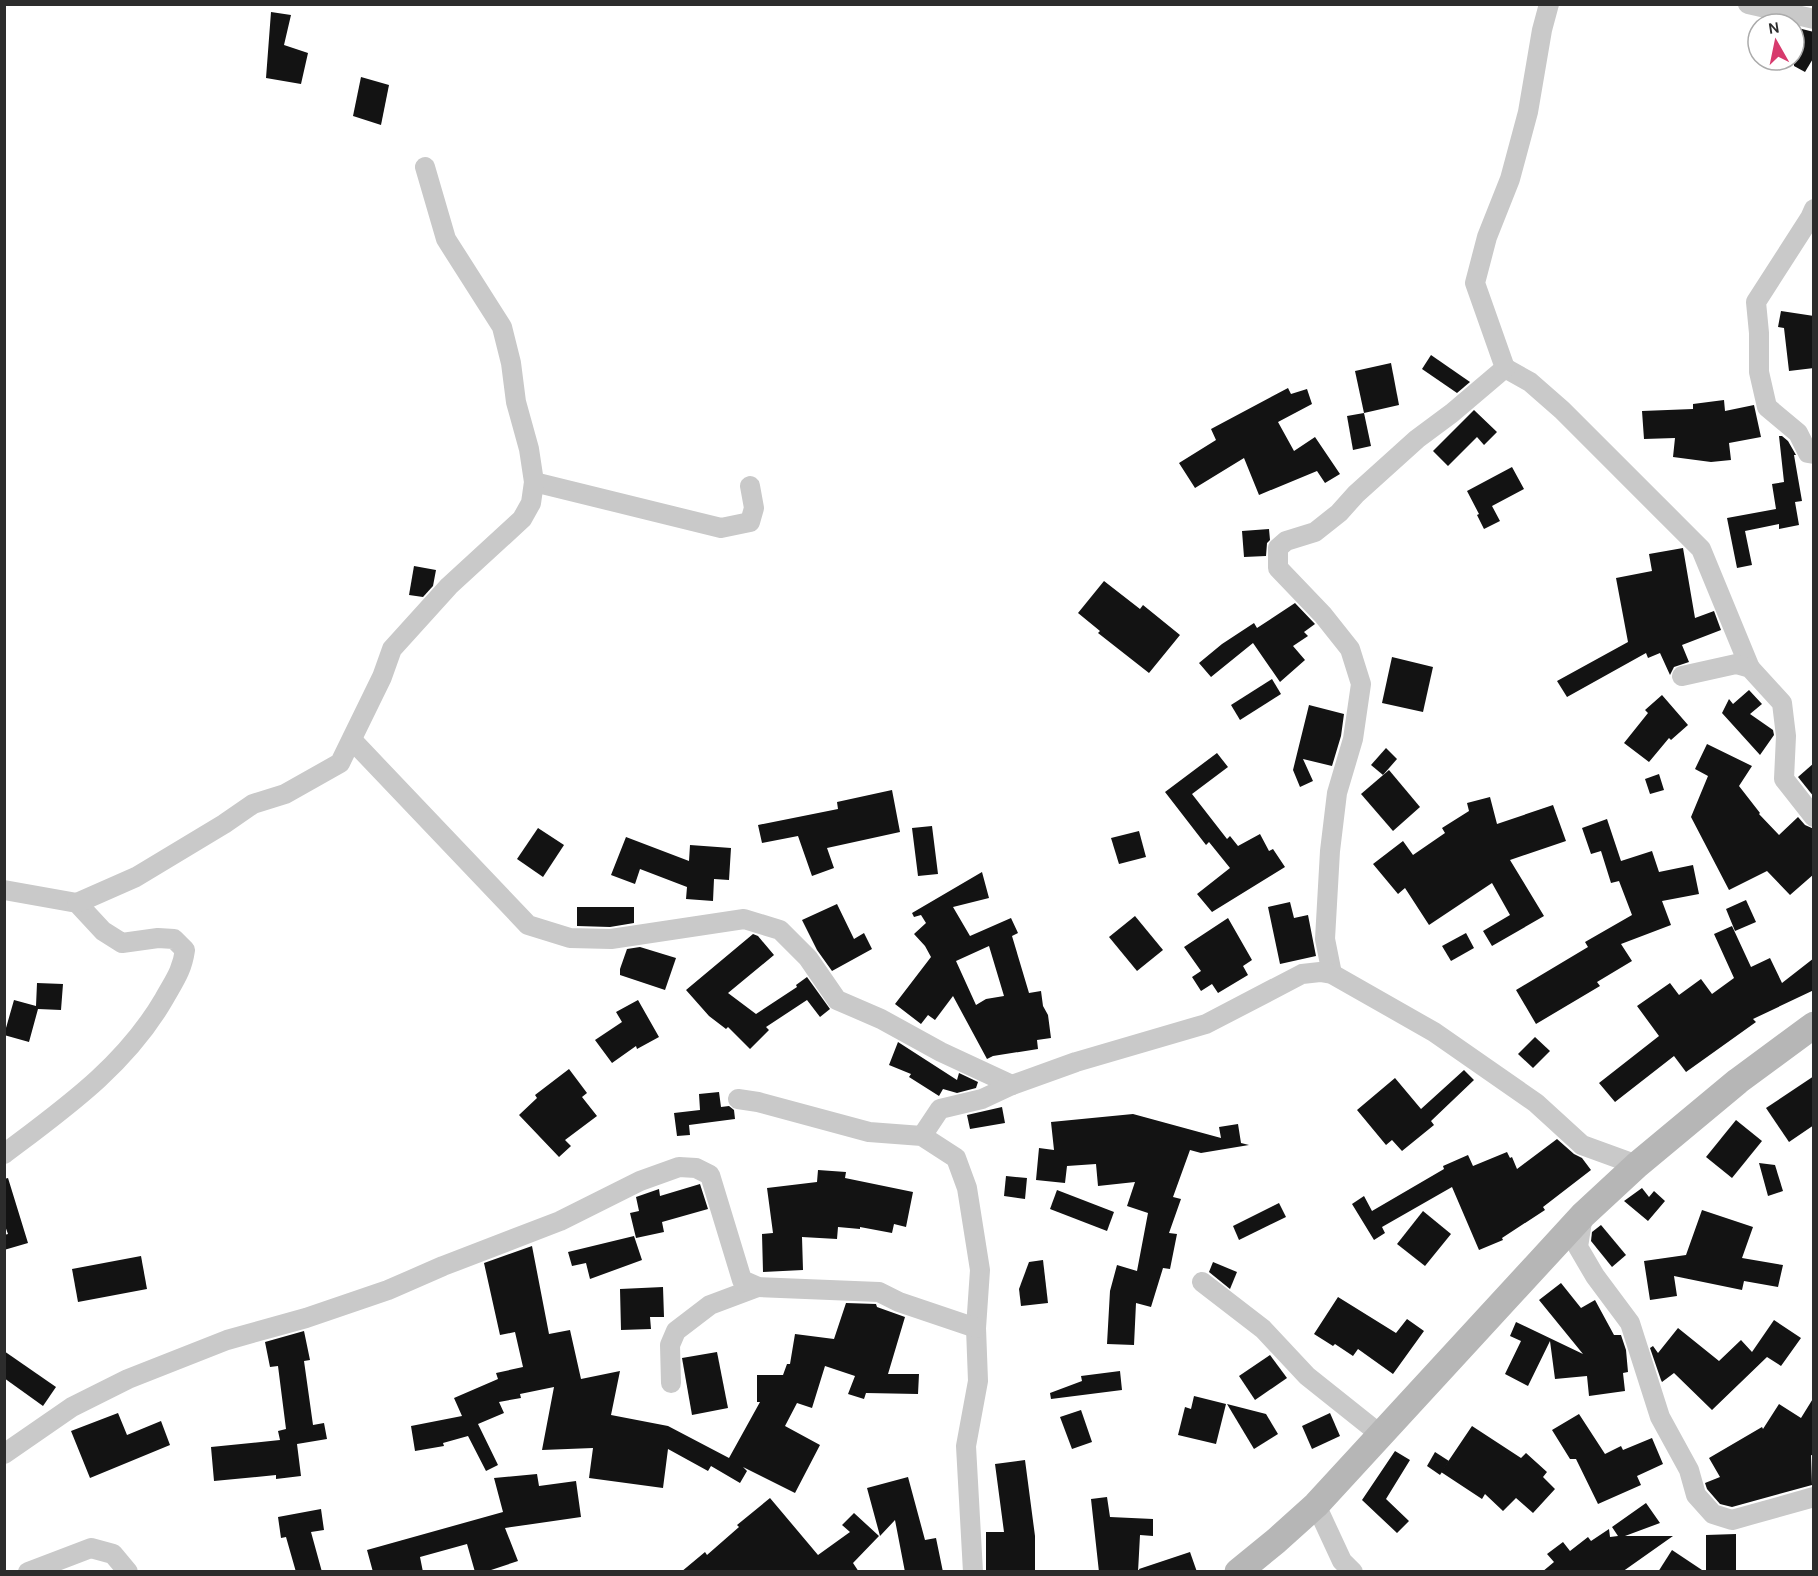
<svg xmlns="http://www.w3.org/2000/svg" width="1818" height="1576" font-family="Karla,sans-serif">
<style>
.building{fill:#131313;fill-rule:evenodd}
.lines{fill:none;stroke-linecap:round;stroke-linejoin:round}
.minor{stroke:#c9c9c9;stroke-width:20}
.secondary{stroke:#b6b6b6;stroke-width:27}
</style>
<rect width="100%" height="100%" fill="#fff"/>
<g class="building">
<polygon points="271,12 291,15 284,45 308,53 301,84 266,78"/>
<polygon points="1794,27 1814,32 1814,57 1805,72 1794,66"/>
<polygon points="361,77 389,85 381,125 353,116"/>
<polygon points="1781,311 1814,316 1814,368 1789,371 1784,328 1778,327"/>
<polygon points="1431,355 1470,382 1457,393 1422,369"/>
<polygon points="1391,363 1399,405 1364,413 1355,371"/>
<polygon points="1288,388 1291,394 1307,389 1312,404 1278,422 1294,451 1315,437 1340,474 1325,483 1317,471 1259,495 1244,458 1195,488 1179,463 1216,440 1211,429"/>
<polygon points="1724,400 1725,411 1754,405 1761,437 1729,443 1731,460 1711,462 1673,457 1675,438 1644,439 1642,411 1693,409 1693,404"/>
<polygon points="1474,410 1497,432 1484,445 1477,437 1448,466 1433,451"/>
<polygon points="1364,413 1371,446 1353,450 1347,416"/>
<polygon points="1779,436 1782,436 1788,441 1796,455 1794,455 1802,501 1795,502 1799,525 1779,529 1779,524 1745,531 1752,565 1737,568 1727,518 1776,509 1772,484 1784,482"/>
<polygon points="1512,467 1524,489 1492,506 1500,521 1484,529 1477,515 1479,514 1467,491"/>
<polygon points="1269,529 1270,540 1267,543 1266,556 1244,557 1242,531"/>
<polygon points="1683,548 1695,618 1714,611 1721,630 1682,645 1689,662 1674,667 1670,675 1660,653 1648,658 1646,653 1567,697 1557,681 1628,642 1616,578 1652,571 1649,554"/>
<polygon points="414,566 436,570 433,586 423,597 409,595"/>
<polygon points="1104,581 1140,609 1143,605 1180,635 1149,673 1098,633 1100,631 1078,613"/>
<polygon points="1295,603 1315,624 1304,632 1308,636 1293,646 1305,660 1280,682 1253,643 1211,677 1199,663 1222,644 1254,623 1257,628"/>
<polygon points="1392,657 1433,667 1423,712 1382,703"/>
<polygon points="1272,679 1281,694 1240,720 1231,705"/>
<polygon points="1749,690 1762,704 1750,714 1773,730 1774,735 1760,755 1722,713 1729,699 1733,704"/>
<polygon points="1662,695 1688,725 1671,740 1669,738 1649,762 1624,743 1648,713 1645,710"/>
<polygon points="1309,705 1344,714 1341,736 1332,766 1303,759 1313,781 1300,787 1293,770"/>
<polygon points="1707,744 1752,766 1739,786 1760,813 1759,814 1779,835 1798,817 1805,825 1814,829 1814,874 1790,895 1767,871 1729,890 1691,817 1708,776 1695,769"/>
<polygon points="1386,748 1397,759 1383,775 1371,765"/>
<polygon points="1217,753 1228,767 1192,794 1227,839 1230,836 1238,846 1260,834 1269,851 1273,849 1285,867 1212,912 1197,894 1230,868 1209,842 1206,845 1165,792"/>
<polygon points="1814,763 1814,797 1798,777"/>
<polygon points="1389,770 1420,807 1393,831 1361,794"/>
<polygon points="1659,774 1664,790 1650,794 1645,779"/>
<polygon points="892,790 900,832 827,848 834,868 812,876 798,836 762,843 758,825 838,809 837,802"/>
<polygon points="1490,797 1497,824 1553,805 1566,841 1510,860 1544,916 1492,946 1483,931 1510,915 1492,883 1429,925 1405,888 1398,894 1373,864 1403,841 1413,855 1445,833 1442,828 1469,811 1467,803"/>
<polygon points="1607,819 1621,861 1652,851 1659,872 1693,865 1699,894 1662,901 1671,925 1621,944 1632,961 1597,982 1600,986 1536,1024 1516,990 1588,947 1585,942 1632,915 1619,881 1611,883 1601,851 1591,854 1582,828"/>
<polygon points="932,826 938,874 918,876 912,828"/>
<polygon points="538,828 564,845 543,877 517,859"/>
<polygon points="1139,831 1146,857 1119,864 1111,838"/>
<polygon points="626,837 689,861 690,845 731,848 729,880 714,879 713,901 686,899 687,887 640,869 635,884 611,875"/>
<path d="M982,872l7,26 -36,9 17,29 41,-18 7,15 -6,3 17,57 12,-2 2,15 5,9 3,23 -14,2 1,9 -45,7 -6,3 -34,-63 -18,24 -7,-5 -7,9 -26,-20 36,-47 -6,-11 -11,-12 12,-11 -5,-8 -7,2 -2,-4zM989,946l15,50 -18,3 -10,6 -20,-44z"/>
<polygon points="1746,900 1756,922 1735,931 1726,909"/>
<polygon points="1290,902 1294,918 1308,915 1316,956 1280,964 1268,907"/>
<polygon points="837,904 854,939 864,933 872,949 832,971 817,950 802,920"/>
<polygon points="577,907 634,907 634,923 610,927 577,926"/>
<polygon points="1135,916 1163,950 1137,971 1109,937"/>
<polygon points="1228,918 1252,960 1243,966 1248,975 1218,993 1212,984 1201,991 1192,977 1201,971 1184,947"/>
<polygon points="1732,926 1751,967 1770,958 1782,983 1814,958 1814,990 1753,1019 1756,1022 1686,1072 1674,1056 1615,1102 1599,1083 1659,1036 1637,1006 1670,983 1679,995 1701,979 1712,994 1734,978 1714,934"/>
<polygon points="1466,933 1474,948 1451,961 1442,946"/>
<polygon points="753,934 758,936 774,955 728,993 756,1014 797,987 796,985 807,977 830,1009 820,1017 807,1000 766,1027 769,1030 750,1049 728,1027 726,1029 709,1016 686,990"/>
<polygon points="640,947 676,958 665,990 620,975 620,969 627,949"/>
<polygon points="37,983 63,984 61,1010 38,1009 29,1042 4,1035 14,1000 36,1006"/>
<polygon points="638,1000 659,1037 637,1049 636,1046 612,1063 595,1040 622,1022 616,1012"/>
<polygon points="1535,1037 1550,1051 1533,1068 1518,1054"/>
<polygon points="898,1042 957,1080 959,1073 978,1082 976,1088 957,1093 943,1089 939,1096 909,1077 911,1074 889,1065"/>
<polygon points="569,1069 587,1093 582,1097 597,1116 565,1140 571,1146 559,1157 519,1115 537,1098 535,1095"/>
<polygon points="1464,1070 1474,1080 1431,1121 1434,1125 1402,1151 1392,1140 1386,1145 1357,1110 1395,1078 1421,1109"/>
<polygon points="1814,1076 1814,1125 1789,1142 1766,1108"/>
<polygon points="719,1092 721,1107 729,1106 734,1110 735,1119 689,1125 690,1135 677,1136 674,1113 700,1110 699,1094"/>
<polygon points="1002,1107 1005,1123 970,1129 967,1115"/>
<polygon points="1133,1114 1221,1138 1219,1127 1238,1124 1241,1143 1249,1145 1201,1153 1190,1150 1173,1197 1181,1199 1169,1233 1177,1234 1170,1269 1163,1268 1151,1307 1136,1303 1134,1345 1107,1344 1110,1291 1117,1265 1137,1271 1148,1213 1127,1206 1135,1182 1098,1186 1096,1164 1067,1166 1065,1183 1036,1180 1039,1148 1054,1150 1051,1122"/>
<polygon points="1736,1120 1762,1141 1732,1178 1706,1157"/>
<polygon points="1557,1139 1574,1154 1582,1158 1591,1170 1543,1207 1545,1210 1502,1238 1503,1240 1479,1250 1452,1187 1382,1227 1385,1233 1374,1240 1352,1204 1364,1196 1372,1211 1444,1169 1443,1166 1468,1155 1473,1166 1507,1152 1510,1158 1512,1157 1517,1169"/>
<polygon points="1759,1163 1775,1165 1783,1191 1768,1196"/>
<polygon points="818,1170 846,1172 845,1178 913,1192 906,1227 894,1224 892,1233 860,1227 860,1229 838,1227 837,1239 802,1237 803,1270 763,1272 762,1234 773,1233 767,1188 817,1182"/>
<polygon points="1006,1176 1027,1178 1025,1199 1004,1196"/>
<polygon points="8,1178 28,1243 4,1250 4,1235 8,1234 4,1223 4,1179"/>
<polygon points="700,1184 708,1209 662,1222 664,1232 636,1238 630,1213 639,1211 636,1197 659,1189 660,1196"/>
<polygon points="1642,1188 1649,1197 1654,1191 1665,1201 1648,1221 1624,1201"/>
<polygon points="1057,1190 1114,1212 1107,1231 1050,1209"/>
<polygon points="1279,1203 1286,1217 1239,1240 1233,1226"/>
<polygon points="1702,1210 1753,1227 1742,1258 1783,1265 1778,1287 1744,1281 1742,1290 1674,1276 1677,1296 1650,1300 1644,1261 1686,1255"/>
<polygon points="1423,1211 1451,1234 1425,1266 1397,1244"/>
<polygon points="1601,1225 1626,1255 1612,1267 1591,1241 1592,1232"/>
<polygon points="634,1236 642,1260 590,1279 586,1263 572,1266 568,1252"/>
<polygon points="532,1246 549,1334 570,1330 581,1379 620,1371 611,1415 668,1426 729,1458 760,1402 757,1402 757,1375 783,1375 787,1364 790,1364 795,1334 834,1339 846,1303 876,1304 877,1307 905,1317 888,1374 919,1374 918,1394 866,1393 864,1399 848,1394 855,1376 825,1366 812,1408 797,1403 785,1426 820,1445 795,1493 743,1467 747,1471 740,1483 711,1466 708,1471 668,1449 663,1488 589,1478 593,1448 542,1450 554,1387 520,1394 521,1398 499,1402 504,1413 478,1424 498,1465 486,1471 468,1436 443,1443 444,1446 415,1451 411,1426 462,1416 454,1398 498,1379 496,1373 523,1367 515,1332 500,1335 484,1263"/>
<polygon points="141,1256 147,1289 78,1302 72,1269"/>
<polygon points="1043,1260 1048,1303 1021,1306 1019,1289 1029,1262"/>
<polygon points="1213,1262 1237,1272 1230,1289 1209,1272"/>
<polygon points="1561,1283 1581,1308 1595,1300 1614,1335 1621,1335 1626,1350 1628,1372 1623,1373 1625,1391 1589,1396 1587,1376 1555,1379 1550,1341 1528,1386 1505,1374 1521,1341 1510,1336 1516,1322 1583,1354 1539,1300"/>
<polygon points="663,1287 664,1317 650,1317 651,1329 621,1330 620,1289"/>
<polygon points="1338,1297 1396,1333 1407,1319 1424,1331 1393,1374 1358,1349 1353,1356 1335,1344 1333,1346 1314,1334"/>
<polygon points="1774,1320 1801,1338 1781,1366 1767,1357 1712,1410 1674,1373 1662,1382 1661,1380 1650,1348 1653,1346 1658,1353 1678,1328 1719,1361 1741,1340 1752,1352"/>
<polygon points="304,1331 310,1360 304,1361 313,1425 324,1423 327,1439 297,1444 301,1476 276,1479 276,1475 214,1481 211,1447 280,1440 278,1431 286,1429 278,1366 270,1367 265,1342"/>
<polygon points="4,1351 56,1387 43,1406 4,1378"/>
<polygon points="717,1352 728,1408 692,1415 682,1358"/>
<polygon points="1270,1355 1287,1378 1255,1400 1239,1376"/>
<polygon points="1120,1371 1122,1390 1051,1399 1050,1393 1082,1381 1081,1376"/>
<polygon points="1194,1396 1226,1404 1216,1444 1178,1435 1185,1407 1191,1409"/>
<polygon points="1814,1397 1814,1456 1811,1455 1812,1485 1732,1507 1720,1504 1707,1489 1705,1483 1720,1477 1709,1458 1762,1427 1763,1429 1779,1404 1801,1418"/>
<polygon points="1227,1404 1266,1414 1278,1434 1254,1449"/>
<polygon points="1081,1410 1092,1442 1072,1449 1060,1417"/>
<polygon points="118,1413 127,1435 161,1421 170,1445 90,1478 71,1431"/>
<polygon points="1330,1413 1340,1436 1312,1449 1302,1426"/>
<polygon points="1579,1414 1605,1454 1621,1446 1623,1450 1652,1438 1663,1464 1637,1476 1641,1485 1598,1504 1576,1459 1570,1459 1552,1430"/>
<polygon points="1472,1426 1521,1458 1526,1453 1547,1472 1543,1477 1555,1489 1533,1513 1516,1498 1503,1511 1485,1494 1482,1499 1441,1472"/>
<polygon points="1395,1451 1410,1460 1386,1499 1409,1521 1397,1533 1362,1500"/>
<polygon points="1435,1452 1449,1461 1440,1475 1427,1466"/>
<polygon points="1025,1460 1035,1536 1035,1572 986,1572 986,1532 1004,1532 995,1464"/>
<polygon points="537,1474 539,1486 576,1481 581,1517 505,1528 518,1561 485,1572 475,1572 467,1544 420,1557 423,1572 373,1572 367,1550 503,1512 494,1478"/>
<polygon points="908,1477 925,1540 936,1538 943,1572 905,1572 895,1520 880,1536 867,1488"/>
<polygon points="1107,1497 1110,1517 1153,1519 1153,1536 1140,1535 1138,1572 1099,1572 1091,1499"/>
<polygon points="770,1498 818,1555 850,1532 842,1525 854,1513 879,1536 853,1563 859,1572 681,1572 705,1552 707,1555 739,1527 737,1525"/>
<polygon points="1646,1503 1660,1523 1625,1536 1673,1536 1622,1572 1542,1572 1554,1562 1547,1554 1563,1542 1570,1551 1588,1537 1591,1541 1609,1529 1610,1537 1618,1536 1612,1527"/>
<polygon points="321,1509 324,1530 311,1532 322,1572 296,1572 286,1537 281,1538 278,1517"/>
<polygon points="1736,1534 1736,1572 1706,1572 1706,1535"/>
<polygon points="1672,1550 1705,1572 1658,1572"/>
<polygon points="1190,1552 1197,1572 1140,1572 1139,1569"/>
</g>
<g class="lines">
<g class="minor">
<polyline points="1748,4 1814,19"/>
<polyline points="1814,209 1810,218 1756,302 1759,333 1759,372 1767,407 1798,433 1808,453 1814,454"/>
<polyline points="1505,368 1530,382 1562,410 1701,549 1750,668"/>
<polyline points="534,482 721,528 750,522 754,508 750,486"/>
<polyline points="1682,676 1736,664 1750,668 1782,703 1786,736 1784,779 1814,817"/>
<polyline points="352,740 528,925 570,938 611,939 744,919 780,930 808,958 837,1000 881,1019 941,1052 1012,1085"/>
<path d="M4,890l73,13 26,28 19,12 36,-5 16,1 11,11c-3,21 -11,31 -21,49 -39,67 -99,109 -160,155"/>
<polyline points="77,903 136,877 224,824 253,804 285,794 340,763 382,677 392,649 449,586 522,519 531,503 534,482 529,449 516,402 511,363 502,327 446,239 425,167"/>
<polyline points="1332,974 1325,939 1330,851 1337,793 1353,739 1361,684 1350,649 1323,615 1278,568 1278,548 1286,541 1315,532 1339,513 1356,494 1417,439 1452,413 1505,368 1475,283 1487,237 1510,179 1528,112 1542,30 1549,4"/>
<polyline points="738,1099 758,1102 869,1132 922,1136 956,1158 967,1188 980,1270 976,1328 978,1381 966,1446 973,1572"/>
<polyline points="922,1136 940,1109 982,1099 1012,1085 1076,1062 1206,1024 1302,974 1320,972 1332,974 1434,1032 1536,1103 1582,1145 1637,1165"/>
<polyline points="1583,1215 1578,1247 1595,1276 1630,1323 1660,1417 1689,1470 1696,1495 1713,1514 1732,1520 1814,1497"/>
<polyline points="1202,1282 1263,1329 1307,1376 1381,1435"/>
<polyline points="671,1383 670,1345 676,1331 710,1305 758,1287"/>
<polyline points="4,1454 72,1407 128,1379 227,1340 306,1318 388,1290 443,1266 560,1221 640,1181 679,1167 696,1168 710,1175 742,1280 758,1287 879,1292 899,1302 976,1328"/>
<polyline points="1316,1505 1342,1561 1353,1572"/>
<polyline points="28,1572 91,1548 113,1554 128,1572"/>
</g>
<polyline class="secondary" points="1238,1572 1276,1541 1316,1505 1583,1215 1637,1165 1738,1081 1814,1025"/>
</g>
<rect width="1818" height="1576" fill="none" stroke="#2c2c2c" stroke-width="12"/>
<g transform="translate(1776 42) rotate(351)"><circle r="28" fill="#ffffff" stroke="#ababab" stroke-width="1.5"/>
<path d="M0-4.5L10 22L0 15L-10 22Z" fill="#d73a6d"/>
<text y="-9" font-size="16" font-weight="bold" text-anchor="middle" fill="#2c2c2c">N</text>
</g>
</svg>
